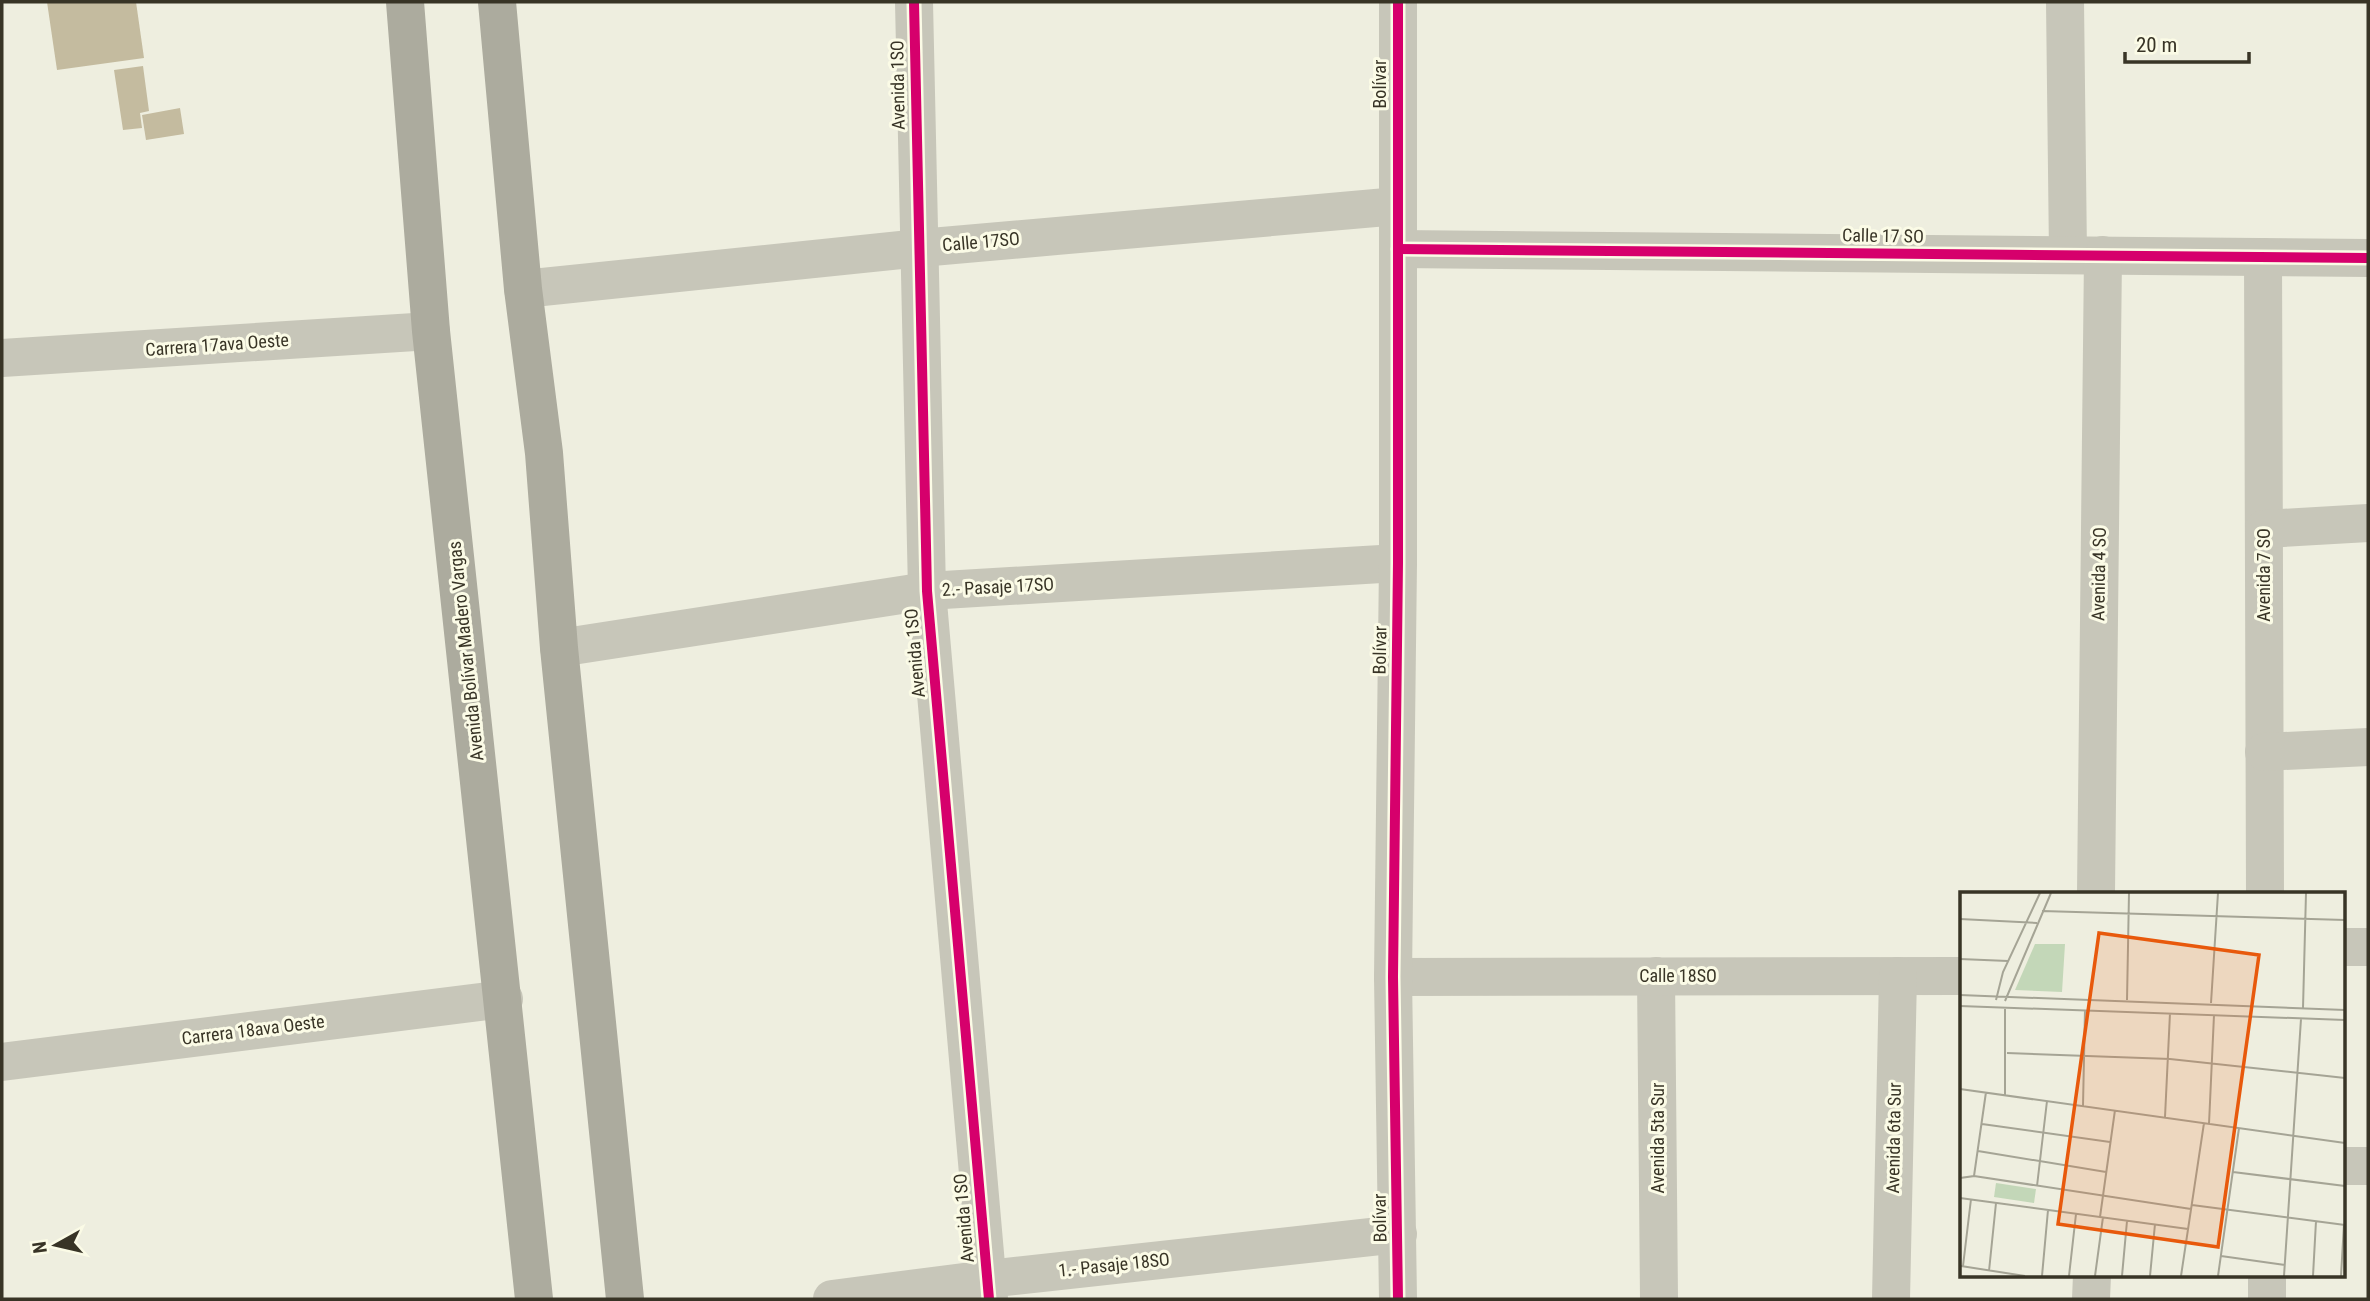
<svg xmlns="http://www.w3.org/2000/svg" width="2370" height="1301" font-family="'Roboto Condensed',sans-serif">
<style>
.building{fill:#c4bb9f}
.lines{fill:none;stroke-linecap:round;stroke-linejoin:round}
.minor{stroke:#c7c6b9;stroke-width:38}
.major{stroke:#acab9e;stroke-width:38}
.cycleway-casing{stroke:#fbfbe6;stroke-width:15}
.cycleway{stroke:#d6006c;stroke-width:10}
.labels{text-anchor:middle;stroke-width:6;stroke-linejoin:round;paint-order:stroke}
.street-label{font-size:18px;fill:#383426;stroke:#fbfbe6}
.inset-road{fill:none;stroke:#a5a495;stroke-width:2}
.view{fill:#e8590c;fill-opacity:0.15;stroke:#e8590c;stroke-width:3.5}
.inset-edge{fill:none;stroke:#383426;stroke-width:3.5}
</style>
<rect width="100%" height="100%" fill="#eeeedf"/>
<g class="building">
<polygon points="47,2 136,2 144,58 57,70"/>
<polygon points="143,66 149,111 140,113 142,128 123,130 114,70"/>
<polygon points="180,108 184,134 146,140 142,115"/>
</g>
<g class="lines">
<g class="minor">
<polyline points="914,2 927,591 989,1299"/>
<polyline points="2065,2 2068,255"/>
<polyline points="1398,249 2368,258"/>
<polyline points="2263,257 2265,893"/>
<polyline points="523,289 920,248 1398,206"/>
<polyline points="2,358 431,331"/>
<polyline points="2264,529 2368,523"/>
<polyline points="559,648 927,591 1398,563"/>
<polyline points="2264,752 2368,747"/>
<polyline points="2096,893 2103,255"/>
<polyline points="2344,947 2368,947"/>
<polyline points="1656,976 1659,1299"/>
<polyline points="1393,977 1962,976"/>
<polyline points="2,1062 504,999"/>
<polyline points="2344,1166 2368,1166"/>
<polyline points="2267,1275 2267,1299"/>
<polyline points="832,1299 987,1279 1398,1234"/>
<polyline points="1398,1299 1393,977 1398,563 1398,2"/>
<polyline points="1891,1299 1898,976"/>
<polyline points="2091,1299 2092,1275"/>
</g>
<g class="major">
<polyline points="405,2 431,331 534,1299"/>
<polyline points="497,2 523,289 544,453 559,648 625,1299"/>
</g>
<defs>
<g id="cycleway">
<polyline points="914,2 927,591 989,1299"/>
<polyline points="1398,249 2368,258"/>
<polyline points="1398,1299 1393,977 1398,563 1398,2"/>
</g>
</defs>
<use href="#cycleway" class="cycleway-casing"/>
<use href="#cycleway" class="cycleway"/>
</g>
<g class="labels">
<g class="street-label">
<text transform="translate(1380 84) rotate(-90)" y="6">Bolívar</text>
<text transform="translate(898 85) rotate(-91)" y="6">Avenida 1SO</text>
<text transform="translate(1883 236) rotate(1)" y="6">Calle 17 SO</text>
<text transform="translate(981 242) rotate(-5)" y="6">Calle 17SO</text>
<text transform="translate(217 345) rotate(-4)" y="6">Carrera 17ava Oeste</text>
<text transform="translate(2099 574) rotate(-89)" y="6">Avenida 4 SO</text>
<text transform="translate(2264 575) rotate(-90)" y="6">Avenida 7 SO</text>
<text transform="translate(998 587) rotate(-3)" y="6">2.- Pasaje 17SO</text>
<text transform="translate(1380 650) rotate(-89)" y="6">Bolívar</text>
<text transform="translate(466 651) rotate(-96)" y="6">Avenida Bolívar Madero Vargas</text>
<text transform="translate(915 653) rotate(-95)" y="6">Avenida 1SO</text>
<text x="1678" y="982">Calle 18SO</text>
<text transform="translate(253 1030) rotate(-7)" y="6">Carrera 18ava Oeste</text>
<text transform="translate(1658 1138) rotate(-90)" y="6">Avenida 5ta Sur</text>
<text transform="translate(1894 1138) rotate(-89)" y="6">Avenida 6ta Sur</text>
<text transform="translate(964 1218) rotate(-95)" y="6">Avenida 1SO</text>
<text transform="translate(1380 1218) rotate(-91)" y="6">Bolívar</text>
<text transform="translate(1114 1265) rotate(-6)" y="6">1.- Pasaje 18SO</text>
</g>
</g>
<g transform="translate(1960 892)">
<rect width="385" height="385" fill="#eeeedf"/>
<path d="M36,291l40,6 -2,14 -40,-6z" fill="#c3d7b8"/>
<path d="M75,52h30l-3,48 -47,-2z" fill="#c3d7b8"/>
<path class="inset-road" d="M82,19l303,9M0,27l77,4M0,67l48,2M0,103l385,15M36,108l7,-28 37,-79M167,108l2,-107M45,109l46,-108M251,111l7,-110M0,114l385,14M343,116l3,-115M45,117v86M47,161l163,6 175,19M0,197l385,54M123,214l2,-96M205,225l5,-104M22,232l128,18M249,232l5,-109M18,259l128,21M273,280l112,14M14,284l217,33M0,286l14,-2 12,-84M77,294l10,-85M0,306l228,31M232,313l153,20M140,325l15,-107M261,364l64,9M1,374l64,10M3,374l8,-67M29,379l7,-68M82,384l6,-66M109,384l7,-62M135,384l8,-59M162,384l5,-55M190,384l5,-52M221,384l23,-153M258,384l21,-148M324,384l17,-257M353,384l3,-55M381,384l3,-52"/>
<path class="view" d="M139,41l160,22 -41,292 -160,-23z"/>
<rect width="385" height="385" class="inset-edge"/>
</g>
<rect width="2370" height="1301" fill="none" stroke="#383426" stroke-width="7"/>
<g transform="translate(56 1245) rotate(262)" stroke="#fbfbe6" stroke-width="5" paint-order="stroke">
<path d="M0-5L12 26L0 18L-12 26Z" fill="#383426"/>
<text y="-10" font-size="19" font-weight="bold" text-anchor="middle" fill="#383426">N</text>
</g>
<path d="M2125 52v10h124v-10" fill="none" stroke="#383426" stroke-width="3.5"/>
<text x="2136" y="52" font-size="21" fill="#383426" stroke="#fbfbe6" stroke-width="5" paint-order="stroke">20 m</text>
</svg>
